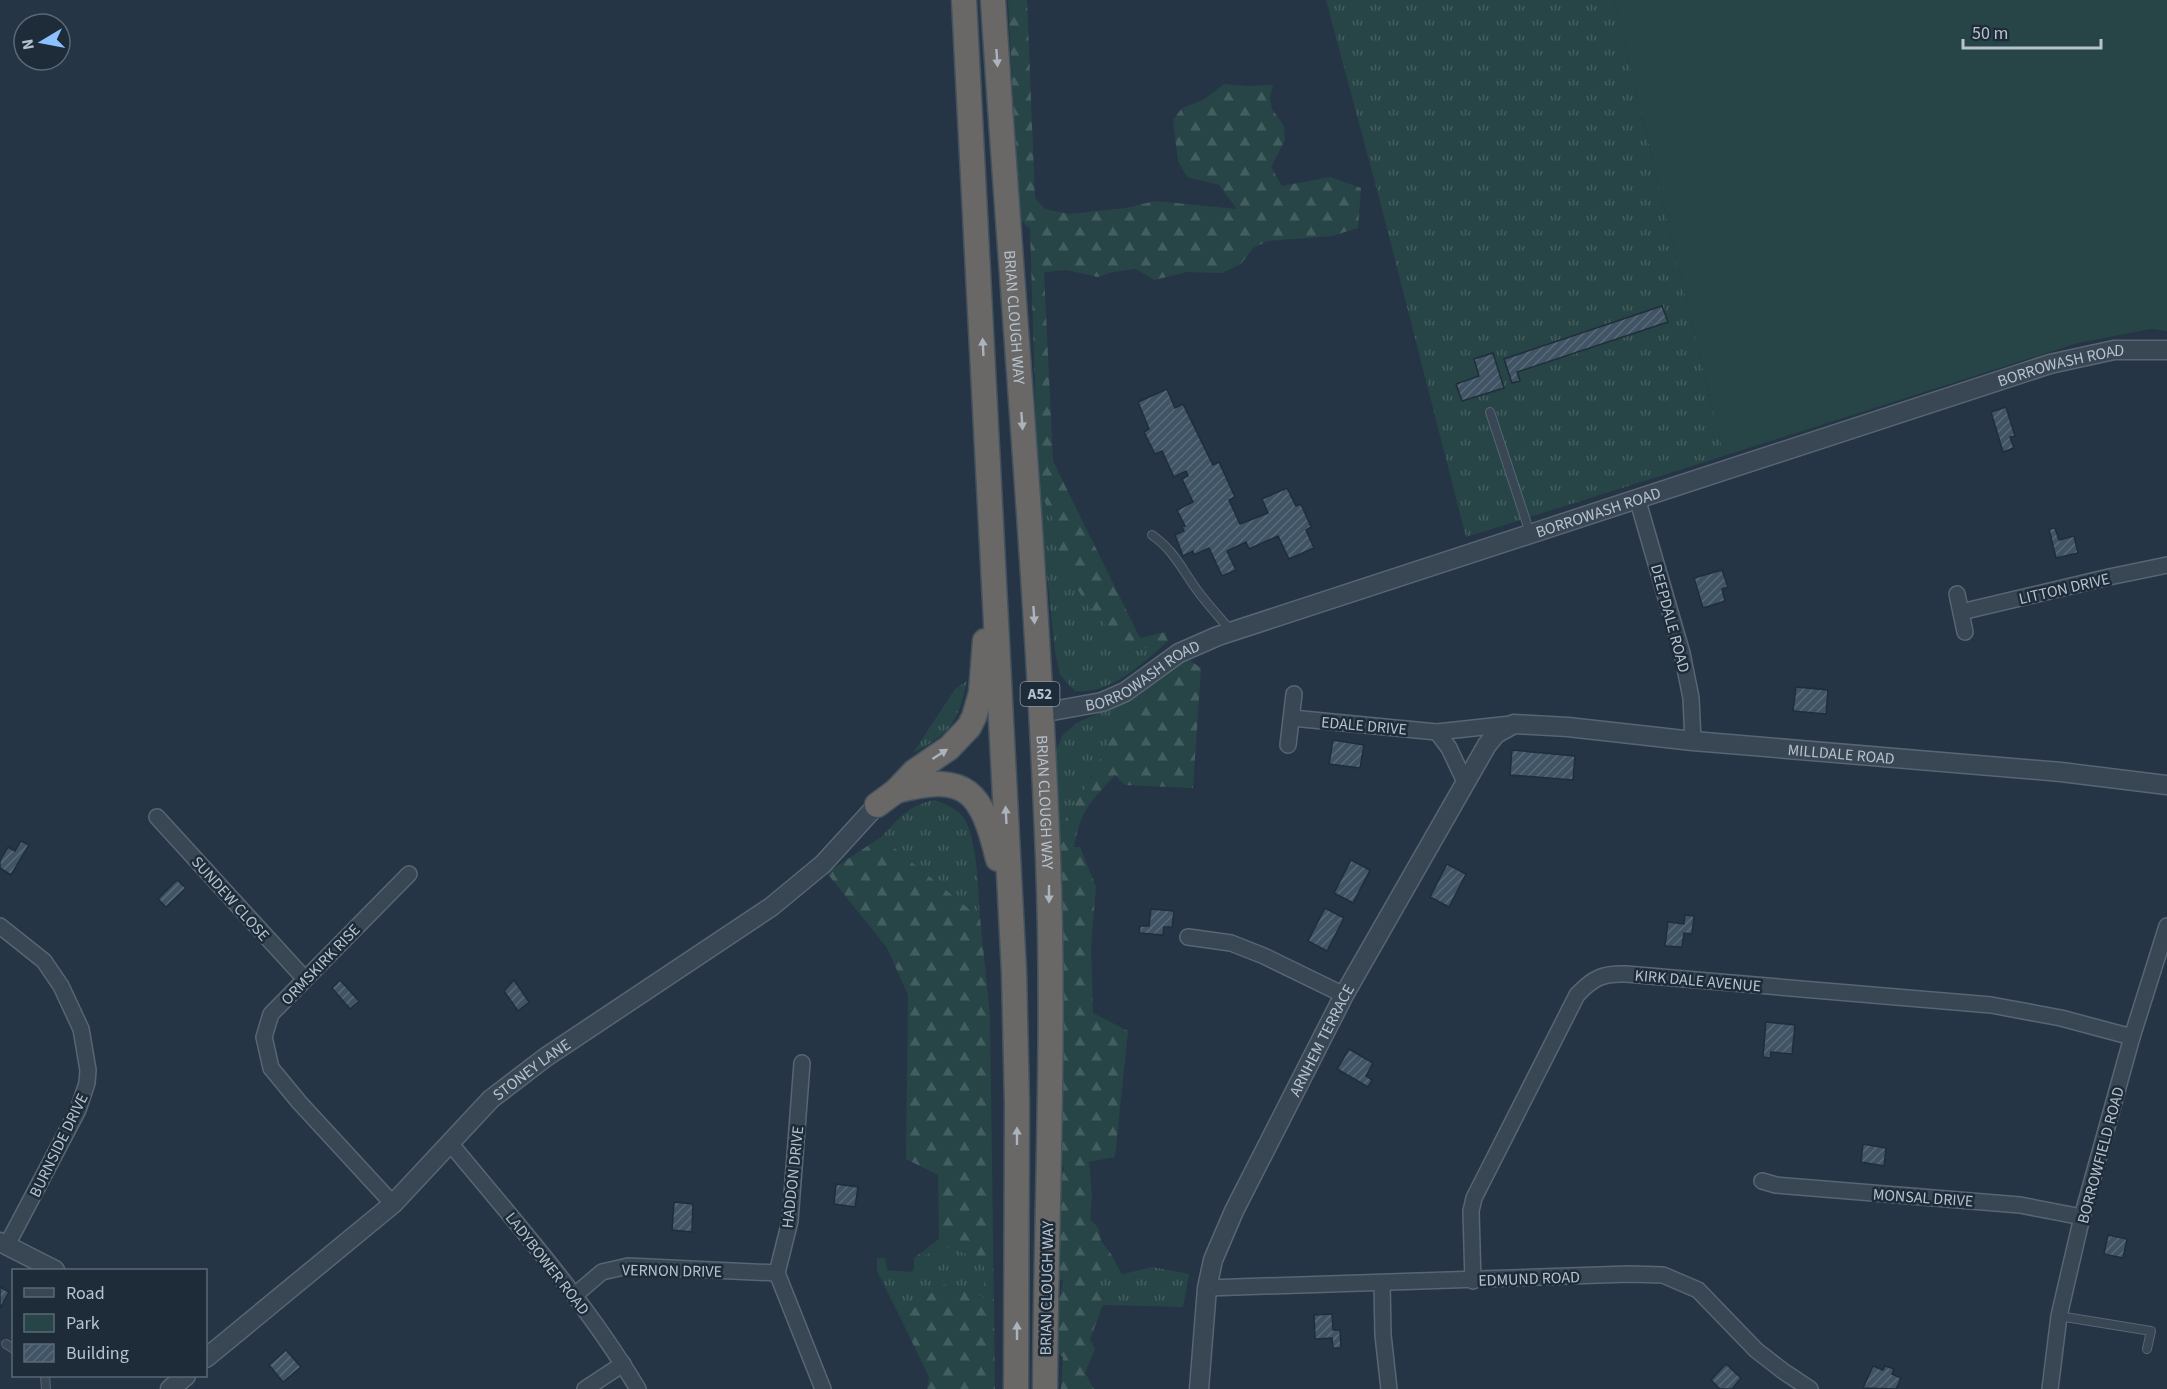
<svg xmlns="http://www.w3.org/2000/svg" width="2167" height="1389" font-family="'Source Sans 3',sans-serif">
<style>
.grass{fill:url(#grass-tufts)}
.forest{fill:url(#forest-firs)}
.park{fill:#274546}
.building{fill:url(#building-hatch);stroke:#202e3c;stroke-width:1.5}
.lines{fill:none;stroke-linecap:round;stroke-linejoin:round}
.service-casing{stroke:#586572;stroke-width:10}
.minor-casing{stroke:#586572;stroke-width:18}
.tertiary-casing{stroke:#586572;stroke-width:21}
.trunk-casing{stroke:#44525f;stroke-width:27}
.service{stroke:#394755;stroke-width:8}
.minor{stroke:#394755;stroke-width:15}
.tertiary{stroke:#394755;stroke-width:18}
.trunk{stroke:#696866;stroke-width:24}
.oneway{fill:#abb4be}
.labels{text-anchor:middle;stroke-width:5;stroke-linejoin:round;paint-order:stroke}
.shield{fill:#1e2c3a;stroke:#8995a2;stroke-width:1.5}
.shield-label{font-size:15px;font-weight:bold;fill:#b7c2ce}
.street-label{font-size:16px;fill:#b7c2ce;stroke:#1e2c3a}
</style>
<defs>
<pattern id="grass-tufts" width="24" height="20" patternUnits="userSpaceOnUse" patternTransform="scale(1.5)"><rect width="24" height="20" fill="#274546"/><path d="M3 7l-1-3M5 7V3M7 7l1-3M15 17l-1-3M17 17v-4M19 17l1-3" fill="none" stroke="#445e60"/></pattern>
<pattern id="forest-firs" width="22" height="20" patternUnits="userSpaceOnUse" patternTransform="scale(1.5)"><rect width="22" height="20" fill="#274546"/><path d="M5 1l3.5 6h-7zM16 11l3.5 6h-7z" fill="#445e60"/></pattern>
<pattern id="building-hatch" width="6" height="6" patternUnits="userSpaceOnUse" patternTransform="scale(1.5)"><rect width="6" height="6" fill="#405465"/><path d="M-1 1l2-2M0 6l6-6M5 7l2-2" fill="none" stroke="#596b7a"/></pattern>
</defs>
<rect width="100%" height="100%" fill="#253545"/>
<g class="grass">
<polygon points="1326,0 1614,0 1724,456 1466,537 1381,205"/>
<path d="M1038,488l21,43 -2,23 72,99 39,-12c-26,23 -56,53 -93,50l-15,-16 -5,-23z"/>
<path d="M967,681c-9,41 -16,52 -54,72l42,-64z"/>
<polygon points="1140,695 1121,716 1088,784 1066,818 1053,854 1055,753 1062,736 1076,723"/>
<path d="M935,800c10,4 21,8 28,17 15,21 15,75 17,101l-99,-81c19,-19 27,-32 54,-37z"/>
<polygon points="951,1247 984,1262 984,1297 942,1284 901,1319 877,1271 877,1258 885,1258 887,1270 912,1272 914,1268 914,1258"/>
<polygon points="1152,1267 1189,1274 1183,1307 1103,1305 1099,1280"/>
</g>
<g class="forest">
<polygon points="1008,0 1027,0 1035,198 1045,209 1069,214 1126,208 1155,201 1237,209 1219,185 1187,177 1178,161 1173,120 1182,108 1203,100 1224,84 1245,86 1273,85 1270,98 1272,109 1284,126 1285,140 1271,167 1282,186 1330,177 1361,188 1358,228 1332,236 1268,241 1253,248 1241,264 1222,273 1187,272 1154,280 1136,269 1113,272 1098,277 1066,270 1044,272 1053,461 1140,638 1165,632 1168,641 1130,653 1085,602 1057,553 1059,531 1038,488 1030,229 1019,219"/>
<path d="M1185,657l16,11 -8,120 -68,-3 -10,-10c-25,28 -34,34 -41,72h6l16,40 -5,59 2,67 35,18 -13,126 -26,5 3,34 -2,23 9,10 2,12 10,13 11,21 -23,5 4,25 -13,34 5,10 -10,24 9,16h-33l2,-32 -11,-8 -3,-49 11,-3 3,-16 -10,-5 2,-75 9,-33 -8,-11 8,-131 -7,-34 6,-63 -6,-36 -4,-39 13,-36 22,-34 33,-68 36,-40z"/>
<polygon points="881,837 980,918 990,1016 995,1389 927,1389 929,1377 901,1319 942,1284 984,1297 984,1262 951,1247 914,1258 939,1239 938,1175 906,1159 908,995 887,948 827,873"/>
</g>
<polygon class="park" points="1614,0 2167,0 2167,331 2151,329 2078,343 1724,456"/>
<g class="building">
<polygon points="1662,306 1668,322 1517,372 1520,381 1512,383 1504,359"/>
<polygon points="1493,353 1504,388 1462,401 1456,384 1479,376 1474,359"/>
<polygon points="1167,389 1175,408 1183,404 1213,465 1219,462 1235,497 1229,500 1240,524 1268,513 1262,499 1287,488 1296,506 1301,504 1311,527 1306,530 1314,548 1289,559 1278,536 1249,549 1246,542 1227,551 1236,570 1222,576 1209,548 1194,555 1193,551 1183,556 1175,535 1184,531 1182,527 1185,526 1177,510 1193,502 1182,479 1188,476 1186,471 1174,477 1162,451 1155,454 1144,432 1149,429 1138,402"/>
<polygon points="2006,407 2015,436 2010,437 2014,448 2003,452 1991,412"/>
<polygon points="2055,528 2059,540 2074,536 2078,553 2056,558 2049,529"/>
<polygon points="1722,570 1728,587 1722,589 1725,601 1703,608 1694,578"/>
<polygon points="1796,687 1828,690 1826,714 1793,711"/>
<polygon points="1333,740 1364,745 1360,768 1329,764"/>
<polygon points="1512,750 1575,756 1573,780 1510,775"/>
<polygon points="21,841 29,845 11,875 0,868 0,861 8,847 15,851"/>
<polygon points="1351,860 1370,870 1353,903 1334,893"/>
<polygon points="1447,864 1466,874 1449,907 1430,897"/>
<polygon points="177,880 186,888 166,907 158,899"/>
<polygon points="1325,908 1344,918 1327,951 1308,941"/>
<polygon points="1151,909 1174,911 1172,927 1164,927 1163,935 1139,933 1140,926 1149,926"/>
<polygon points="1685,915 1694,916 1692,934 1684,933 1682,947 1665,946 1668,922 1684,924"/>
<polygon points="340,980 359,1001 350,1009 332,988"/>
<polygon points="514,980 529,1002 518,1011 504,991"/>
<polygon points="1766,1022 1795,1025 1792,1054 1771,1052 1770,1058 1763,1057"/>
<polygon points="1349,1049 1373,1063 1366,1076 1372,1080 1368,1087 1337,1069"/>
<polygon points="1863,1144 1886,1148 1884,1166 1861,1162"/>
<polygon points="836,1184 858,1187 855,1207 834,1204"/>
<polygon points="674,1202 693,1204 692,1232 672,1230"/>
<polygon points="2108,1235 2127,1239 2123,1258 2104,1254"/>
<polygon points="0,1287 9,1292 0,1308"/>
<polygon points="1332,1314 1333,1330 1340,1330 1341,1348 1333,1348 1332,1338 1315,1339 1314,1315"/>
<polygon points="286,1350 301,1367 283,1382 269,1365"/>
<polygon points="1726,1364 1741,1378 1732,1389 1720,1389 1711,1380"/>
<polygon points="1873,1366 1883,1370 1885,1366 1894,1369 1892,1374 1901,1378 1896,1389 1863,1388"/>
</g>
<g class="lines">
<defs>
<g id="service">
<polyline points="1490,412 1530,533"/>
<path d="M1152,535c24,17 31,37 48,59 10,13 21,25 31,37"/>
<polyline points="2059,1316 2151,1331 2147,1349"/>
<polyline points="6,1344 14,1349"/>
<polyline points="45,1376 46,1389"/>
</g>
<g id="minor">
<polyline points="1637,498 1682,653 1691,698 1693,741"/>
<polyline points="1957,594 1965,632"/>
<polyline points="1961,612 2109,577 2167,565"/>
<polyline points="1292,718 1437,732 1511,724"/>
<polyline points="1437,732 1449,748 1465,782"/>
<polyline points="1288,745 1294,694"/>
<polyline points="157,817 305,979"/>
<polyline points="0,926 44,961 61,986 81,1029 88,1070 87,1083 78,1110 7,1245"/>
<polyline points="1188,937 1231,943 1264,956 1344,995"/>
<polyline points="802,1063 790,1221 777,1273 823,1389"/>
<path d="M450,1143c66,80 135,157 188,246"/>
<polyline points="1762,1181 1776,1185 2020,1205 2082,1217"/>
<polyline points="393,1204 299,1102 271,1068 264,1037 271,1014 409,874"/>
<path d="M1473,1281l-2,-70 3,-13 103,-203c16,-17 26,-22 49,-21l365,31 70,13 71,19"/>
<polyline points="1382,1283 1383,1335 1389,1389"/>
<polyline points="1207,1288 1629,1274 1663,1275 1698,1290 1756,1350 1783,1371 1810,1389"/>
<polyline points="575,1295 602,1272 628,1266 777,1273"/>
<polyline points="585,1389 623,1364"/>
<polyline points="2050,1389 2059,1316 2082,1217 2132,1037 2167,926"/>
</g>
<g id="tertiary">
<path id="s1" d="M1041,713l61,-11 23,-10 54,-39 39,-17 832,-272 64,-14h53"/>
<polyline points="0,1242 55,1270"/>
<path id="s2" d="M206,1358l187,-154 98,-105 55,-42 225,-150 52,-43 54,-59"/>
<polyline points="170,1389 186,1376"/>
<path id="s3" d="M1199,1389l8,-101 6,-28 21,-49 110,-216 143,-250 9,-11 18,-10 54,3 125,14 368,31 106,13"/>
</g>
<g id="trunk">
<polyline points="964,0 1014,972 1017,1104 1016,1389"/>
<path id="s4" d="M993,0c18,286 44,572 55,858 7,177 -2,354 -3,531"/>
<path d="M896,791c72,-20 86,2 102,68"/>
<polyline points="877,805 896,791 914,772 949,748 969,727 974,717 981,693 985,641"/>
</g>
</defs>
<use href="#service" class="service-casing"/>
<use href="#minor" class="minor-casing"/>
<use href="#tertiary" class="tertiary-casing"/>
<use href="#trunk" class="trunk-casing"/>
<use href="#service" class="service"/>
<use href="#minor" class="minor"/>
<use href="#tertiary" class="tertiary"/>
<use href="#trunk" class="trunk"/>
</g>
<defs><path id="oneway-solid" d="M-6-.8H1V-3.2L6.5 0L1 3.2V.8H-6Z" transform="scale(1.5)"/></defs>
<g class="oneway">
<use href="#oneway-solid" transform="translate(997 58) rotate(86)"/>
<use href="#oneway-solid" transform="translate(983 347) rotate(-93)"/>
<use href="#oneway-solid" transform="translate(1022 421) rotate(86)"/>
<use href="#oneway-solid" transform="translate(1034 615) rotate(86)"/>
<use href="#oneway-solid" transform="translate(940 754) rotate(-33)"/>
<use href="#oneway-solid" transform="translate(1006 815) rotate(-93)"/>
<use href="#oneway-solid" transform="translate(1049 894) rotate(90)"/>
<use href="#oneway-solid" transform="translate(1017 1136) rotate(-90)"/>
<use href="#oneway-solid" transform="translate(1017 1331) rotate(-90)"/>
</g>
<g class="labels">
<rect class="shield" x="1020.5" y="682" width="39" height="24" rx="4.5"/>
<g class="shield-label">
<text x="1040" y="699">A52</text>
</g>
<g class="street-label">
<text dy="6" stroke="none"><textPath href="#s4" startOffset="318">BRIAN CLOUGH WAY</textPath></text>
<text dy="6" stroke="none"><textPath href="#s1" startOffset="1082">BORROWASH ROAD</textPath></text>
<text dy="6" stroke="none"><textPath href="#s1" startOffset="596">BORROWASH ROAD</textPath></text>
<text transform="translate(2064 588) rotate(-13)" y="6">LITTON DRIVE</text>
<text transform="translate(1671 618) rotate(75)" y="6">DEEPDALE ROAD</text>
<text dy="6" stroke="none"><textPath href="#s1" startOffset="110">BORROWASH ROAD</textPath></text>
<text transform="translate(1364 725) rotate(5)" y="6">EDALE DRIVE</text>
<text dy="6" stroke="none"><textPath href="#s3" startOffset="1077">MILLDALE ROAD</textPath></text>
<text dy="6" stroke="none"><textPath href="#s4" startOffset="804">BRIAN CLOUGH WAY</textPath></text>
<text transform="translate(231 898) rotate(48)" y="6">SUNDEW CLOSE</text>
<text transform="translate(320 964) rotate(-46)" y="6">ORMSKIRK RISE</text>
<text transform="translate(1698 980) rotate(5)" y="6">KIRK DALE AVENUE</text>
<text dy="6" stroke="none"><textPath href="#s3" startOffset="375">ARNHEM TERRACE</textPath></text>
<text dy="6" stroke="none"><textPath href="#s2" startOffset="436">STONEY LANE</textPath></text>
<text transform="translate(58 1145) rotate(-64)" y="6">BURNSIDE DRIVE</text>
<text transform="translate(2100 1155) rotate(-75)" y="6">BORROWFIELD ROAD</text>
<text transform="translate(792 1177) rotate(-84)" y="6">HADDON DRIVE</text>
<text transform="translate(1923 1197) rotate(4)" y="6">MONSAL DRIVE</text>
<text transform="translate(548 1263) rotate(52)" y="6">LADYBOWER ROAD</text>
<text transform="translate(672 1270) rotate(1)" y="6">VERNON DRIVE</text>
<text transform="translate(1529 1278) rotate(-2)" y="6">EDMUND ROAD</text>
<text transform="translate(1046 1288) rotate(-89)" y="6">BRIAN CLOUGH WAY</text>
</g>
</g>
<rect x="12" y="1269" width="195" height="108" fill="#1e2c3a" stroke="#5b6875" stroke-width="1.5"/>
<rect x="24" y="1288" width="30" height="9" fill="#394755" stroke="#5b6875" stroke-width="1.5"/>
<text x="66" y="1299" font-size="18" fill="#b7c2ce">Road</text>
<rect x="24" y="1314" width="30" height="18" fill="#274546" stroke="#5b6875" stroke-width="1.5"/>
<text x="66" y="1329" font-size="18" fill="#b7c2ce">Park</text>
<rect x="24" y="1344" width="30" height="18" fill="url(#building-hatch)" stroke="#5b6875" stroke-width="1.5"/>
<text x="66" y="1359" font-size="18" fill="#b7c2ce">Building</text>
<g transform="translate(42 42) rotate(260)"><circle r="28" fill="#1e2c3a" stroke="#5b6875" stroke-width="1.5"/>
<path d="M0-4.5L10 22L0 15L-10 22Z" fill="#8bc1ff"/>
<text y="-9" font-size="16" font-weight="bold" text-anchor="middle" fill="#b7c2ce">N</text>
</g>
<path d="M1963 39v9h138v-9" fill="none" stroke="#b7c2ce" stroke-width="3"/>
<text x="1972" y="39" font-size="18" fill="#b7c2ce" stroke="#1e2c3a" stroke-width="4.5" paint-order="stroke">50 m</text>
</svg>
